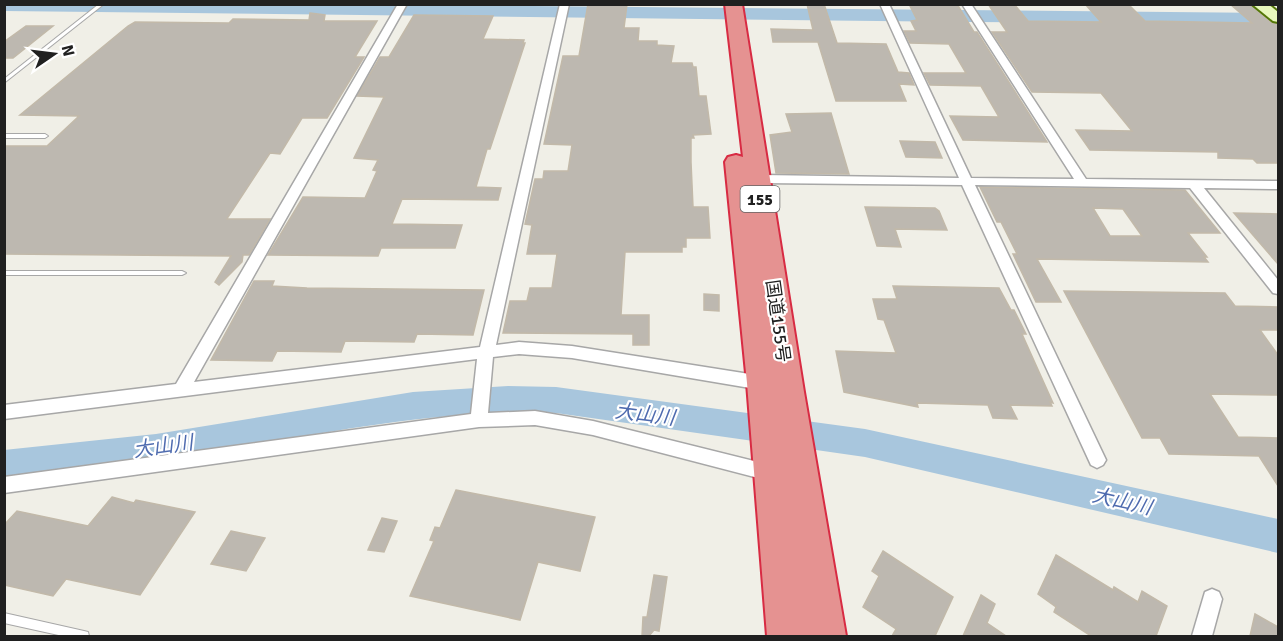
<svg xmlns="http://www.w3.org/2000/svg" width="1283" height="641" font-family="Signika,'Noto Sans JP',sans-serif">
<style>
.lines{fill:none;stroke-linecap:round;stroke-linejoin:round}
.river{fill:#a8c6dd;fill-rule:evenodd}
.building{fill:#bdb8b0;stroke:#c2b9a9;stroke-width:1.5;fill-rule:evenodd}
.lane-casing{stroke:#a7a7a7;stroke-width:2}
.street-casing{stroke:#a7a7a7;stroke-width:3}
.secondary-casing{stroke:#547707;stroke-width:4}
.highway-casing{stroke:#d82b43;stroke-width:4}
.lane{fill:#fff;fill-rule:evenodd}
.street{fill:#fff;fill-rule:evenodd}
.secondary{fill:#e9f8bd;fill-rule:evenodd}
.highway{fill:#e59291;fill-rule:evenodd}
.labels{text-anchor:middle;stroke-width:4.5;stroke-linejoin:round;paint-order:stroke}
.shield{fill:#fff;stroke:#636363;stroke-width:1.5}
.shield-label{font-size:16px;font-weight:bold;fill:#202020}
.street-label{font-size:18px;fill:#202020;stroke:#fff}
.water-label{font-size:20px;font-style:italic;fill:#4e6baf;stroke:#fff}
</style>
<rect width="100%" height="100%" fill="#f0efe7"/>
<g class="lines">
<g class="river">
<polygon points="4,4 321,4 1278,13 1278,23 969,22 4,11"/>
<path d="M508,386l48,1 309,42 413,90v34l-413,-96 -309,-44c-133,-4 -249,24 -379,46 -57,10 -115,14 -173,21v-30l152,-16 257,-42z"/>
</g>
</g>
<g class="building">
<polygon points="588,4 627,4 624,28 639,28 638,41 657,41 657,45 674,46 671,63 692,63 693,67 696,67 699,96 706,96 711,134 693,135 694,138 691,138 691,162 693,207 708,207 710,238 686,238 686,247 682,247 682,252 625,252 621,315 649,315 649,345 633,345 633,334 503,333 510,301 527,301 530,288 552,288 557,254 527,254 532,225 525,224 535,179 543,179 544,171 568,171 572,145 544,144 563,56 579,56"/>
<polygon points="807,4 824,4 837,43 886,44 898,72 909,73 914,85 899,84 906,101 836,101 818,42 773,42 771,29 813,30"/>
<polygon points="909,4 957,4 974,32 977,32 1047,142 963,140 950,116 999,117 981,86 930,85 924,73 966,73 949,44 910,43 904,31 916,31 911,21 917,20"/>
<polygon points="988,4 1014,4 1028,21 1101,22 1085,4 1128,4 1145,21 1252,23 1230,4 1250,4 1272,23 1278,24 1278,163 1257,163 1253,159 1218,158 1218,152 1090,150 1076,130 1132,131 1101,93 1032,92 992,32 1007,32"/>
<polygon points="310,13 325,15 324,21 377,21 355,57 364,57 327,118 302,118 280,154 270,153 228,217 227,219 270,219 249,255 243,255 242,262 219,285 215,282 231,256 4,254 4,146 47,146 79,116 20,115 128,26 135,22 229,23 233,19 309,20"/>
<polygon points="414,15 493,16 483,39 524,40 523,43 525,43 490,149 487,149 476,187 501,188 498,200 402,199 392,224 462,225 455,248 381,248 378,256 268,255 303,197 365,198 377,171 373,170 378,160 354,158 384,97 357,96 380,57 389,57"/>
<polygon points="26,26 53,26 13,58 4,58 4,42"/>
<polygon points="831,113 849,174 776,173 770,135 792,132 786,114"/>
<polygon points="900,141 935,142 942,158 906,157"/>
<path d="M980,187l205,3 35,43h-32l19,24h-3l4,5 -171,-3 24,43h-25l-23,-48h4l-16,-32h-4zM1093,208l30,1 19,27h-32z"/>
<polygon points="865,207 935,208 939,211 947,230 895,229 901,247 877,246"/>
<polygon points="1234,213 1278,214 1278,264"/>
<polygon points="254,281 274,281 272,286 307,288 484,290 473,335 417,334 414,342 345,341 341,352 277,351 272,361 211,360"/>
<polygon points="893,286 999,288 1011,310 1014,310 1026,334 1022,334 1053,403 1050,402 1052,406 1010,405 1017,419 993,418 988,405 917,403 918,407 844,392 836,351 896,353 884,320 878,319 873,299 897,299"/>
<polygon points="1064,291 1225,293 1235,306 1278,307 1278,330 1260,330 1278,355 1278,395 1210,394 1238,437 1278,438 1278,486 1259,456 1169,454 1160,438 1142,438"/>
<polygon points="704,294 719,295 719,311 704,310"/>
<polygon points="456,490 595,517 580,571 538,562 520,620 410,596 434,541 430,540 435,527 440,528"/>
<polygon points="112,497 134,503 136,500 195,512 140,595 66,579 53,596 4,585 4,525 17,511 88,526"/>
<polygon points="382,518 397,521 384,552 368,550"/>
<polygon points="231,531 265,538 246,571 211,564"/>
<polygon points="883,551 953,597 935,636 892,636 896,629 863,607 879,576 872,571"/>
<polygon points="1056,555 1113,590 1114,587 1138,602 1142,591 1167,606 1156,636 1091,636 1054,612 1056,607 1038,594"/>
<polygon points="654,575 667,577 659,631 654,630 649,636 642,636 643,617 647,617"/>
<polygon points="981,595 995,604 987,623 1006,636 963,636"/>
<polygon points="1255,614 1278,627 1278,636 1250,636"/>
</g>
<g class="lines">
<defs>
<g id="lane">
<polygon points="99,4 104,4 4,83 4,79"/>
<polygon points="4,134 45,134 48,136 45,138 4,138"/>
<polygon points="4,271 182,271 186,273 182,275 4,275"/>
<polygon points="4,613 84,631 88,632 89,636 63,636 4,623"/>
</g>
<g id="street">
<polygon points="398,4 407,4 194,382 480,347 560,4 569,4 496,345 519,342 572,346 762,376 768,378 770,383 768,388 762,390 572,358 519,354 493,357 488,413 535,411 593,421 770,465 776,467 779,473 776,479 770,481 593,435 535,425 479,427 4,493 4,477 471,414 477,359 4,419 4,405 176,384"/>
<polygon points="880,4 889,4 971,178 1074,179 962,4 971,4 1086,179 1278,181 1278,189 1204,188 1278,280 1278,294 1273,293 1190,188 975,185 1106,460 1103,465 1097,468 1091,465 962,185 757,183 751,179 757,175 959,178"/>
<polygon points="1212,589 1219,592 1222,599 1212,636 1192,636 1205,592"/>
</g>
<polygon id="secondary" points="1252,4 1268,4 1278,12 1278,22 1273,21"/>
<polygon id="highway" points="725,4 742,4 804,392 846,636 767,636 747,383 725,162 728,157 736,155 743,157"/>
</defs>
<use href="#lane" class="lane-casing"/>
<use href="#street" class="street-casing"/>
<use href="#secondary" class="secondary-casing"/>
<use href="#highway" class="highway-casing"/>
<use href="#lane" class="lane"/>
<use href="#street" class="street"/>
<use href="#secondary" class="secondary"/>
<use href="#highway" class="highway"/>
</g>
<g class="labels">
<rect class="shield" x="740.5" y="186" width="39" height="26" rx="4.5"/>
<g class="shield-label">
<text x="760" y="205">155</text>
</g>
<g class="street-label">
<text transform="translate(778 321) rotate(82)" y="6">国道155号</text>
</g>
<g class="water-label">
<text transform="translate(645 414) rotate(7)" y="7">大山川</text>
<text transform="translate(163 446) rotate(-8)" y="7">大山川</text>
<text transform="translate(1122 501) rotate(13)" y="7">大山川</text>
</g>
</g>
<rect width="1283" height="641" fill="none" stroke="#202020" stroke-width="12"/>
<g transform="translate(54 54) rotate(76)" stroke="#ffffff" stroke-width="4.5" paint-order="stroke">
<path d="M0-4.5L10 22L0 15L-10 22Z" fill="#202020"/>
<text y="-9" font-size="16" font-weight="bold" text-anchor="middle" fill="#202020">N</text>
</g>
</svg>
